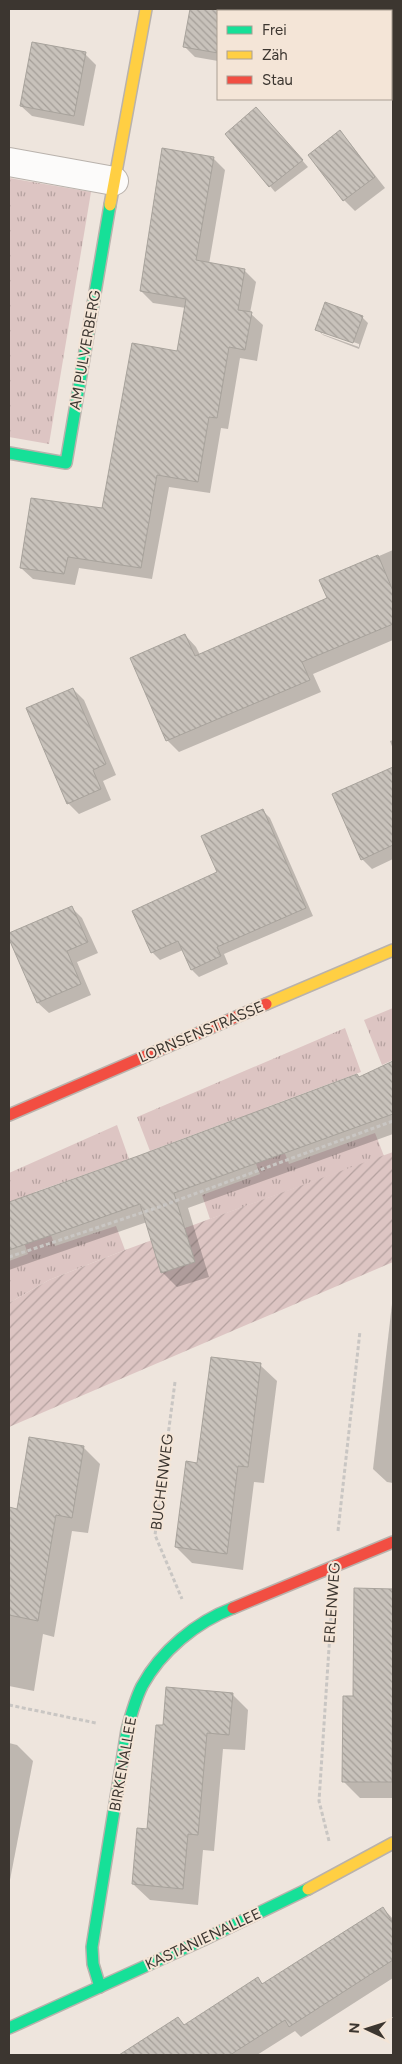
<svg xmlns="http://www.w3.org/2000/svg" width="402" height="2064" font-family="Figtree,sans-serif">
<style>
.grass{fill:url(#grass-tufts)}
.garden{fill:url(#garden-furrows)}
.shadow{fill:#0003;fill-rule:evenodd}
.building{fill:url(#building-back-hatch);stroke:#a8a39c}
.lines{fill:none;stroke-linecap:round;stroke-linejoin:round}
.street-casing{stroke:#b9b2ac;stroke-width:30}
.fast-casing{stroke:#b9b2ac;stroke-width:14}
.slow-casing{stroke:#b9b2ac;stroke-width:14}
.jam-casing{stroke:#b9b2ac;stroke-width:14}
.path{stroke:#c9c6c3;stroke-width:3;stroke-dasharray:4 2.5;stroke-linecap:butt}
.street{stroke:#fcfbfa;stroke-width:28}
.fast{stroke:#16e098;stroke-width:11}
.slow{stroke:#ffcf43;stroke-width:11}
.jam{stroke:#f24e42;stroke-width:11}
.labels{text-anchor:middle;stroke-width:4;stroke-linejoin:round;paint-order:stroke}
.street-label{font-size:15px;fill:#3c3630;stroke:#f4e5d7}
</style>
<defs>
<pattern id="grass-tufts" width="24" height="20" patternUnits="userSpaceOnUse" patternTransform="scale(1.25)"><rect width="24" height="20" fill="#ddc5c3"/><path d="M3 7l-1-3M5 7V3M7 7l1-3M15 17l-1-3M17 17v-4M19 17l1-3" fill="none" stroke="#b4a19f"/></pattern>
<pattern id="garden-furrows" width="10" height="10" patternUnits="userSpaceOnUse" patternTransform="scale(1.25)"><rect width="10" height="10" fill="#ddc5c3"/><path d="M-1 1l2-2M0 10L10 0M9 11l2-2" fill="none" stroke="#b4a19f"/></pattern>
<pattern id="building-back-hatch" width="6" height="6" patternUnits="userSpaceOnUse" patternTransform="scale(1.25)"><rect width="6" height="6" fill="#c8c2bb"/><path d="M-1 5l2 2M0 0l6 6M5-1l2 2" fill="none" stroke="#a49e98"/></pattern>
</defs>
<rect width="100%" height="100%" fill="#eee5dd"/>
<g class="grass">
<polygon points="9,178 91,192 49,444 9,437"/>
<polygon points="393,1008 393,1060 382,1065 364,1020"/>
<polygon points="345,1028 361,1072 267,1107 289,1164 375,1133 384,1156 210,1219 202,1195 260,1174 238,1118 150,1151 137,1117"/>
<polygon points="117,1125 129,1159 35,1192 55,1246 116,1226 125,1250 49,1280 9,1303 9,1261 28,1254 9,1200 9,1173"/>
</g>
<polygon class="garden" points="393,1152 393,1262 9,1427 9,1303 49,1280 125,1250"/>
<g class="shadow">
<polygon points="191,9 252,9 252,11 218,11 218,61 195,57 184,46"/>
<polygon points="276,9 329,9 326,11 278,11"/>
<polygon points="332,9 393,9 393,38 391,40 391,11 334,11"/>
<polygon points="85,54 96,65 84,126 32,116 21,106"/>
<polygon points="262,114 308,167 275,192 270,186"/>
<polygon points="340,132 350,143 385,188 355,211 344,200 310,155"/>
<polygon points="213,158 225,170 209,264 244,270 256,282 250,313 263,325 257,361 240,358 228,429 221,428 210,493 169,487 152,579 79,568 75,585 33,579 21,568 103,510 178,352 186,308 153,303 141,291"/>
<path d="M362,317l6,6 -9,26 -36,-14 -6,-6zM322,331l37,13v3l-37,-13z"/>
<polygon points="393,550 393,640 313,674 321,692 179,752 167,740 185,635 196,647 200,655 328,598 321,581"/>
<polygon points="73,689 84,700 116,775 103,781 111,800 79,814 68,803"/>
<polygon points="393,740 393,749 390,741"/>
<polygon points="393,768 393,859 372,869 362,859 334,795"/>
<polygon points="262,810 270,818 313,916 224,954 228,964 199,977 192,970 183,950 160,960 152,952 218,873"/>
<polygon points="71,907 82,918 98,953 77,962 91,995 49,1013 38,1003 9,934"/>
<polygon points="393,1063 393,1134 188,1208 209,1277 177,1287 162,1272 147,1222 9,1270 9,1203 359,1078"/>
<polygon points="393,1295 393,1483 387,1482 373,1469"/>
<polygon points="260,1365 277,1381 264,1483 254,1482 243,1570 192,1563 176,1547 198,1464"/>
<polygon points="83,1447 100,1464 88,1533 72,1531 54,1637 43,1634 34,1691 9,1686 9,1509 18,1510"/>
<polygon points="356,1589 393,1590 393,1798 360,1798 343,1781 355,1697"/>
<polygon points="232,1694 248,1710 245,1750 223,1749 214,1851 203,1850 198,1905 150,1900 133,1884 148,1830 164,1727"/>
<polygon points="9,1743 17,1745 33,1761 9,1885"/>
<polygon points="383,1908 393,1919 393,1978 301,2037 295,2031 257,2055 121,2055 178,2019 185,2026 258,1979 264,1985"/>
</g>
<g class="building">
<polygon points="190,9 218,9 218,53 183,47"/>
<polygon points="32,42 86,52 74,116 20,106"/>
<polygon points="256,107 303,160 269,187 225,134"/>
<polygon points="340,130 375,177 343,201 308,155"/>
<polygon points="162,148 214,157 196,260 245,269 238,310 252,312 245,350 229,347 217,418 209,417 198,482 157,475 141,568 68,557 64,574 20,568 31,498 102,508 132,343 177,351 186,299 140,291"/>
<polygon points="325,302 363,316 353,343 315,330"/>
<polygon points="378,555 393,591 393,624 302,662 310,680 166,741 130,658 185,634 195,656 327,598 319,580"/>
<polygon points="73,688 106,764 93,770 101,789 67,804 26,708"/>
<polygon points="393,767 393,845 361,860 332,794"/>
<polygon points="263,809 306,908 217,947 221,956 191,970 178,941 151,953 132,911 217,872 201,836"/>
<polygon points="72,906 88,942 67,951 81,984 37,1003 9,939 9,933"/>
<polygon points="393,1061 393,1114 174,1193 195,1262 161,1273 140,1204 9,1250 9,1202 138,1156 357,1074 359,1077"/>
<polygon points="211,1357 261,1363 248,1467 238,1466 227,1554 175,1547 186,1461 197,1463"/>
<polygon points="29,1437 84,1446 72,1518 56,1515 38,1621 9,1615 9,1507 17,1509"/>
<polygon points="354,1588 393,1589 392,1782 342,1782 343,1696 353,1696"/>
<polygon points="166,1687 233,1693 229,1735 207,1733 198,1835 188,1834 183,1889 132,1884 137,1828 147,1829 156,1725 163,1725"/>
<polygon points="383,1907 393,1923 393,1960 289,2027 285,2020 230,2055 119,2055 178,2017 184,2025 258,1977 262,1984"/>
</g>
<g class="lines">
<defs>
<polyline id="street" points="9,162 114,181"/>
<g id="fast">
<polyline points="9,453 66,463 110,205"/>
<path d="M100,1987l-7,-23 -1,-17 35,-217c4,-15 8,-30 15,-44 19,-35 54,-64 91,-78"/>
<polyline points="9,2028 203,1940 308,1889"/>
</g>
<g id="slow">
<polyline points="110,205 146,9"/>
<polyline points="266,1004 393,950"/>
<polyline points="308,1889 393,1843"/>
</g>
<g id="jam">
<polyline points="9,1115 266,1004"/>
<polyline points="233,1608 393,1542"/>
</g>
</defs>
<use href="#street" class="street-casing"/>
<use href="#fast" class="fast-casing"/>
<use href="#slow" class="slow-casing"/>
<use href="#jam" class="jam-casing"/>
<g class="path">
<polyline points="9,1257 159,1207 393,1121"/>
<polyline points="175,1382 155,1535 182,1599"/>
<polyline points="338,1531 360,1331"/>
<polyline points="9,1705 96,1723"/>
<polyline points="329,1841 319,1801 332,1602"/>
</g>
<use href="#street" class="street"/>
<use href="#fast" class="fast"/>
<use href="#slow" class="slow"/>
<use href="#jam" class="jam"/>
</g>
<g class="labels">
<g class="street-label">
<text transform="translate(85 350) rotate(-80)" y="5">AM PULVERBERG</text>
<text transform="translate(201 1032) rotate(-23)" y="5">LORNSENSTRASSE</text>
<text transform="translate(162 1482) rotate(-83)" y="5">BUCHENWEG</text>
<text transform="translate(332 1603) rotate(-86)" y="5">ERLENWEG</text>
<text transform="translate(123 1764) rotate(-80)" y="5">BIRKENALLEE</text>
<text transform="translate(203 1939) rotate(-25)" y="5">KASTANIENALLEE</text>
</g>
</g>
<rect width="402" height="2064" fill="none" stroke="#3c3630" stroke-width="20"/>
<rect x="217" y="10" width="175" height="90" fill="#f4e5d7" stroke="#aa9f94"/>
<rect x="227" y="26" width="25" height="8" fill="#16e098" stroke="#aa9f94"/>
<text x="262" y="35" font-size="15" fill="#3c3630">Frei</text>
<rect x="227" y="51" width="25" height="8" fill="#ffcf43" stroke="#aa9f94"/>
<text x="262" y="60" font-size="15" fill="#3c3630">Zäh</text>
<rect x="227" y="76" width="25" height="8" fill="#f24e42" stroke="#aa9f94"/>
<text x="262" y="85" font-size="15" fill="#3c3630">Stau</text>
<g transform="translate(367 2029) rotate(274)" stroke="#f4e5d7" stroke-width="4" paint-order="stroke">
<path d="M0-4L9 19L0 12L-9 19Z" fill="#3c3630"/>
<text y="-8" font-size="14" font-weight="bold" text-anchor="middle" fill="#3c3630">N</text>
</g>
</svg>
